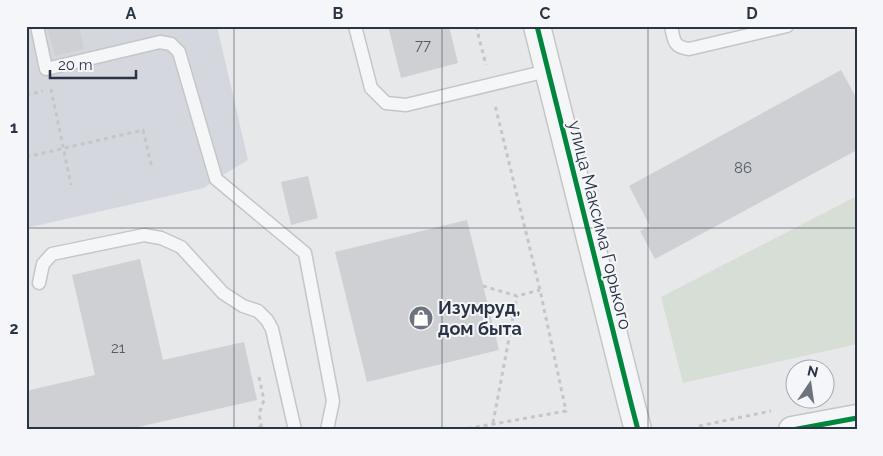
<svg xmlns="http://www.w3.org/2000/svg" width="883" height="456" font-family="Raleway,sans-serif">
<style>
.built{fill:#d4d7dd}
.green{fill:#d6ded6}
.building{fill:#ced0d3}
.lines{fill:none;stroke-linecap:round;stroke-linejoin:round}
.service-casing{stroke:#c4c6c8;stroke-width:15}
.minor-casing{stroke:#c4c6c8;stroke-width:29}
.path{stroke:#c5c6ca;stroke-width:3;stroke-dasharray:4 4;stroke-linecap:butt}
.service{stroke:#f5f6f7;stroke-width:12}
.minor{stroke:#f5f6f7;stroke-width:26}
.cycleway-casing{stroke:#f4f6f9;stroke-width:8}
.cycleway{stroke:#00873e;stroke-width:5}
.grid{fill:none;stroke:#2b3445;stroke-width:1;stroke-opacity:0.55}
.labels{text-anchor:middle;stroke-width:4;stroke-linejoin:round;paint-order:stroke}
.number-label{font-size:15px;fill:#545c69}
.street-label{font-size:18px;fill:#2b3445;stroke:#f4f6f9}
.poi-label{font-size:18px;font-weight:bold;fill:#2b3445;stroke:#f4f6f9;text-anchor:start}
.neatline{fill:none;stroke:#2b3445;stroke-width:2}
.grid-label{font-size:16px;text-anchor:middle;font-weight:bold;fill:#2b3445}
</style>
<rect width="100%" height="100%" fill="#e6e8ea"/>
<polygon class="built" points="26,26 217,26 248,160 216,179 204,188 26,228"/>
<polygon class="green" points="857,196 857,344 683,383 661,297"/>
<g class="building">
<polygon points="47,26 79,26 84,49 55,56"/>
<polygon points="388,26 449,26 458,63 401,78"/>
<polygon points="841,70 857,99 857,150 655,259 640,231 650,226 629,186"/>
<polygon points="308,176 318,218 291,225 281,182"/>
<polygon points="467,220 499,350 367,382 335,252"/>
<polygon points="140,259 163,360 244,342 257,400 125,430 26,430 26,391 95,375 72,275"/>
</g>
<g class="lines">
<defs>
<g id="service">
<polyline points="37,26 46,69 160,42 171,44 179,52 216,179 305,253 333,401 327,430"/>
<polyline points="355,26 371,88 386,103 406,105 547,71"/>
<path d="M671,26c3,14 2,21 18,23l98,-23"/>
<polyline points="39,283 43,264 52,254 144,235 161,238 181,247 223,293 243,306 258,311 267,320 272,329 295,430"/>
</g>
<g id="minor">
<polyline points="537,26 632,407 638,430"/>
<polyline points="792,430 857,418"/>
</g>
</defs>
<use href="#service" class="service-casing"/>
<use href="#minor" class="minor-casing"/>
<g class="path">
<polyline points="476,26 486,65"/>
<polyline points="51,89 71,185"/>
<polyline points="26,95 43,91"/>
<polyline points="26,157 143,130 152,168"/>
<polyline points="483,286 517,296 540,290"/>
<polyline points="259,377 264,400 259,414 262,430"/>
<polyline points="493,423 517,296"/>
<polyline points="699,426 771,411"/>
<polyline points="250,430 261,427"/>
<polyline points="460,430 566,411 540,290 495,105"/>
</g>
<use href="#service" class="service"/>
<use href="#minor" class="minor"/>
<defs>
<g id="cycleway">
<polyline points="537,26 632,407 638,430"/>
<polyline points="792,430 857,418"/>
</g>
</defs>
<use href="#cycleway" class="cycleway-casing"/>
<use href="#cycleway" class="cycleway"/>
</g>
<path class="grid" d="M234,26v404M442,26v404M648,26v404M26,228h831"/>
<defs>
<symbol id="shop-disc" viewBox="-11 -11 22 22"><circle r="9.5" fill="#6c737f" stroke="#f4f6f9"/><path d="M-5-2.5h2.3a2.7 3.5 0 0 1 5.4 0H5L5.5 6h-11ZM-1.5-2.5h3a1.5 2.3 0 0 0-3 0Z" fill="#fff"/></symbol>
</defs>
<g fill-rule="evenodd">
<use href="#shop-disc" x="407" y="304" width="28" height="28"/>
</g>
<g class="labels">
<g class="number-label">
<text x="423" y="50">77</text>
<text x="743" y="173">86</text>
<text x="118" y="353">21</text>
</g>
<g class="street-label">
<text transform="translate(600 225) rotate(76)" y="6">улица Максима Горького</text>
</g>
<g class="poi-label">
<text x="438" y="314">Изумруд,<tspan x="438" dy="21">дом быта</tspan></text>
</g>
</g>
<rect width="883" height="456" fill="none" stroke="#f4f6f9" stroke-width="55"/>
<g transform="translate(810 384) rotate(13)"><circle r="24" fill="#f4f6f9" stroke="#a4a8b1"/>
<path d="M0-4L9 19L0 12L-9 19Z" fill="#6c737f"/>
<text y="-8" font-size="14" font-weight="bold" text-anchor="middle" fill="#2b3445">N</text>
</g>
<path d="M50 70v8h86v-8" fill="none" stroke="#2b3445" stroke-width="2.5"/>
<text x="58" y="70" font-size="15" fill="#2b3445" stroke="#f4f6f9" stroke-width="4" paint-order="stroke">20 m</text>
<rect x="28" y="28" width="828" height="400" class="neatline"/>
<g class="grid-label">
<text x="131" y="19">A</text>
<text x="338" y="19">B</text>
<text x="545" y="19">C</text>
<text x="752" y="19">D</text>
<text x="14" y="133">1</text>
<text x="14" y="334">2</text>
</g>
</svg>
